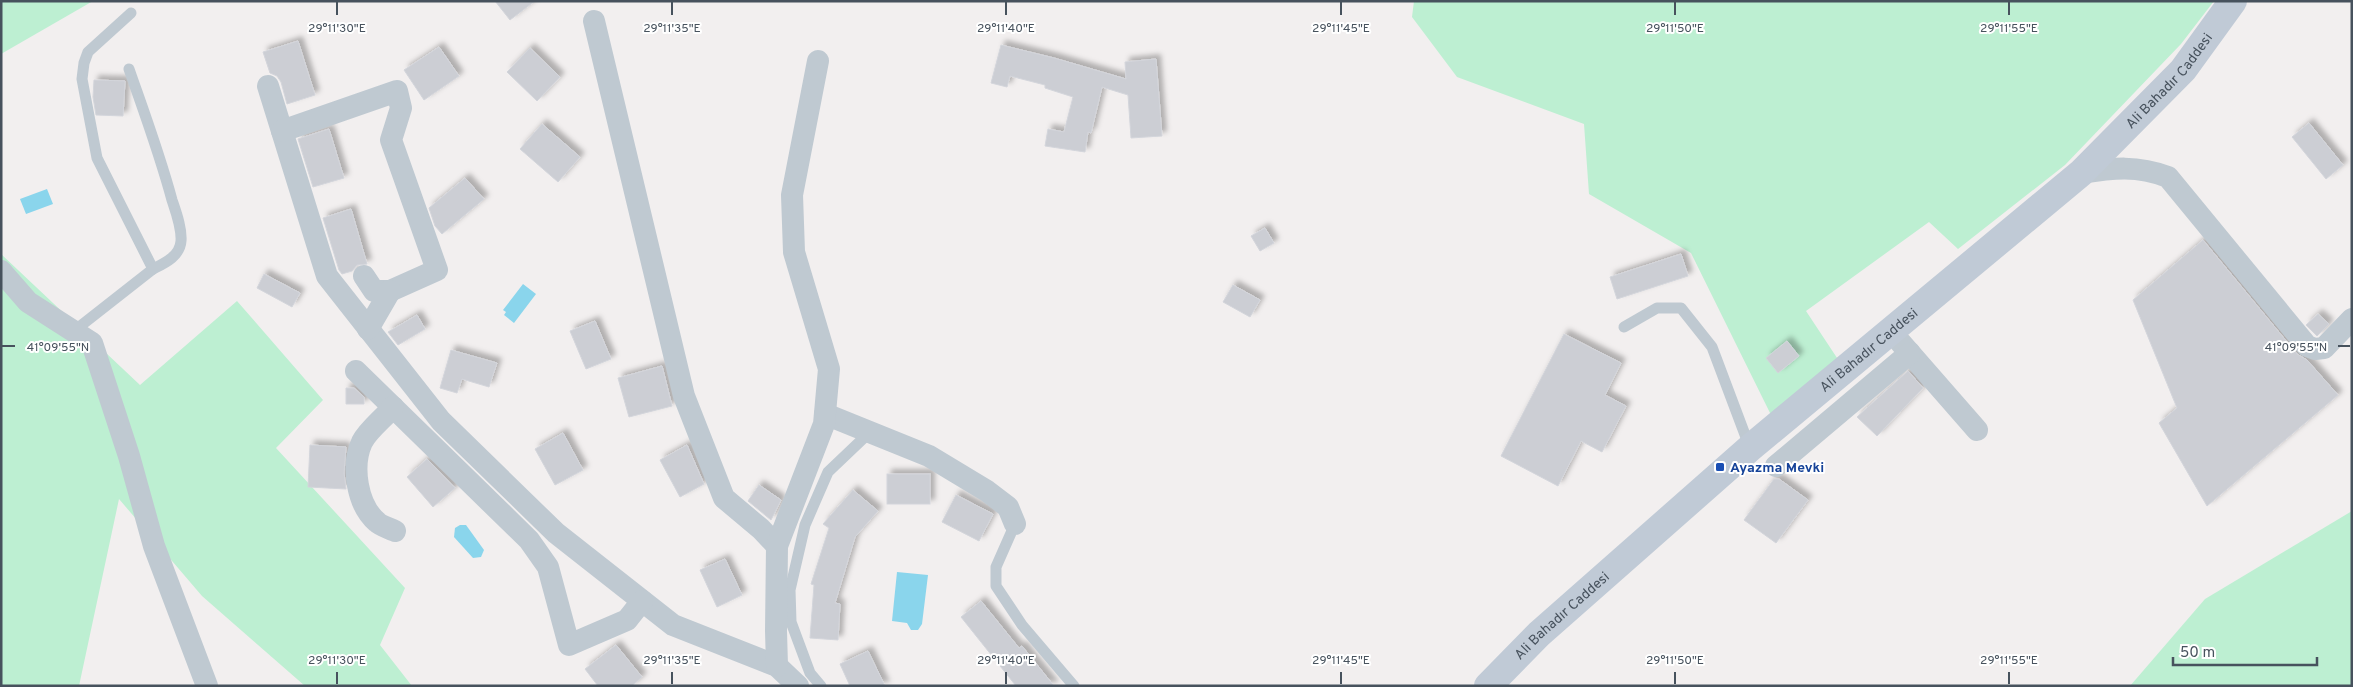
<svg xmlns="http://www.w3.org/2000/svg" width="2353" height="687" font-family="Overpass,sans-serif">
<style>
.green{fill:#bdefd2}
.water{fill:#8ad5ec}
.building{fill:#ccced4;stroke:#d3d5db;filter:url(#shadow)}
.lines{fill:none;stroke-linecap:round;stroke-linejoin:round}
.lane{stroke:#bfc9d1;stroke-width:11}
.street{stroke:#bfc9d1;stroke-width:22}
.secondary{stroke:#c0cad6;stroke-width:28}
.ticks{fill:none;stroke:#47525d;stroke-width:2}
.transit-dot{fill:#1a4fb4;stroke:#fff;stroke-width:2}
.labels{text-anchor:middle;stroke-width:4;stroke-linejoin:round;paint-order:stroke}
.street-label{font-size:14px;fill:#47525d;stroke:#fff}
.transit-label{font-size:14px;font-weight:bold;fill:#164399;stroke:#fff;text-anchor:start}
.ticks-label{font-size:12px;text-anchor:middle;fill:#47525d;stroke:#fff;stroke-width:4;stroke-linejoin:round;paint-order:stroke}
</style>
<defs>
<filter id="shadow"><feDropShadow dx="4.5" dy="-4.5" stdDeviation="2.5" flood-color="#0004"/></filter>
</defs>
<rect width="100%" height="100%" fill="#f2efef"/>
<g class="green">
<polygon points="1,1 93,1 1,54"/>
<polygon points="1414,1 2214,1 2181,44 2065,165 1958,249 1929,222 1806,311 1845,370 1774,421 1691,253 1589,194 1584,124 1457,77 1412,17"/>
<polygon points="1,254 140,385 237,301 323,400 276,448 405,588 380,645 412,686 305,686 202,596 119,499 79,686 1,686"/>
<polygon points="2352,511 2352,686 2130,686 2205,599"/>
</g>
<g class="water">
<polygon points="47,189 53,204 26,214 20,199"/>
<polygon points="523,284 536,294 514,323 504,315 506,312 503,310"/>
<polygon points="460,525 466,525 484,550 481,557 473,558 454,537 455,528"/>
<polygon points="897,572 928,575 922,624 918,630 911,630 907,623 892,621"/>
</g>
<g class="building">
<polygon points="495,1 535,1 510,20"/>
<polygon points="298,41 315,95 287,104 281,82 277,76 270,73 263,52"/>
<polygon points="1001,45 1054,58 1126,79 1125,62 1156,59 1162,136 1131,138 1128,95 1102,87 1091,133 1088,132 1085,152 1045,146 1048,129 1064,132 1073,97 1045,88 1045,85 1010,76 1007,87 991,83"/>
<polygon points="439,47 459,76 424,100 404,70"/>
<polygon points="530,48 560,77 537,101 507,72"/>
<polygon points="94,80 125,81 123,116 96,115 93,97"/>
<polygon points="2309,123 2343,165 2326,179 2292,137"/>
<polygon points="542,124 580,157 558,182 520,149"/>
<polygon points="329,129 344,178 313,187 298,139"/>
<polygon points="465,178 484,199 442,234 435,226 429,208"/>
<polygon points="351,209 367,264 357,265 352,271 342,274 339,270 323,218"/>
<polygon points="1265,228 1274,243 1260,251 1251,236"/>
<polygon points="2203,240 2297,354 2307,360 2338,395 2207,506 2159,423 2177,408 2133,300"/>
<polygon points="1681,254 1688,276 1617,299 1610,277"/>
<polygon points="264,274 300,293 292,307 257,288"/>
<polygon points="1233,285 1260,300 1250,317 1223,302"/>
<polygon points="2318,314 2329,324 2317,336 2306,325"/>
<polygon points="417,315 425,329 398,345 388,332"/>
<polygon points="595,321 611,359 586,369 570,331"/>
<polygon points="1564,334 1621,363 1605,395 1626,406 1602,452 1581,441 1558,486 1501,456"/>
<polygon points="1787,341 1799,356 1778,373 1766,358"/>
<polygon points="451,350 497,363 489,387 462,379 457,393 440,388"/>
<polygon points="662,366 672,406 629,417 618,378"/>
<polygon points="1908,371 1923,388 1877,436 1857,417"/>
<polygon points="346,388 354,388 364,397 364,404 346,404"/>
<polygon points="563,433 583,470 555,485 535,449"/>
<polygon points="310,445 346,447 344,473 346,489 308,487"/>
<polygon points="687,445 704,484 680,497 660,460"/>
<polygon points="427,459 455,488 433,507 407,477"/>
<rect x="887" y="474" width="43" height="30"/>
<polygon points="1774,479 1779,479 1808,500 1776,543 1744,520"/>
<polygon points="759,485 781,500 771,520 748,501"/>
<polygon points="853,490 878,511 855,537 835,603 840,604 838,640 810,638 814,585 811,584 829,528 823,524"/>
<polygon points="956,495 993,514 979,541 942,522"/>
<polygon points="725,559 742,595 717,607 700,570"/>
<polygon points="981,601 1019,648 1022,646 1054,686 1016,686 961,617"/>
<polygon points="616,645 642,677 632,686 598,686 585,669"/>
<polygon points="868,651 885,686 850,686 840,664"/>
</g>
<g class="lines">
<g class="lane">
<polyline points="131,13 88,52 84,63 82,79 97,158 153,269"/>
<polyline points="1624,327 1657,308 1681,308 1712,347 1750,448"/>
<path d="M74,331l79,-62c12,-6 27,-13 28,-28 1,-13 -5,-29 -9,-41 -12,-45 -28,-88 -43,-131"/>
<polyline points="1015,524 996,567 996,586 1022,625 1074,686"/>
<polyline points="821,686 810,673 791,622 790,590 805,525 828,472 870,432"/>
</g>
<g class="street">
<polyline points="594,21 684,396 724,498 761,529 777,546"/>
<polyline points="268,86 327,276 441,421 556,533 673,625 777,666 798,686"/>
<polyline points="282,131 397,91 401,108 391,140 437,270 390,291 374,291 364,276"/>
<path d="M2081,173c32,-5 56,-8 87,4l139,169 8,3 9,-1 28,-29"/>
<polyline points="1,271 28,302 92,343 129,456 154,546 207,686"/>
<polyline points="368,329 390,291"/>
<polyline points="1901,343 1977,430"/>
<polyline points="356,371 529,540 548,567 569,645 627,620 642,601"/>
<path d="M393,407c-9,11 -25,23 -31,35 -11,24 -5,63 15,80 4,4 12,6 18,9"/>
<polyline points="825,414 929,456 987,491 1008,507 1015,524"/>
<polyline points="1776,466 1910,353"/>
<polyline points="777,666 776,631 777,546 824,424 829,369 794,252 792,195 818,61"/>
</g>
<path class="secondary" id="s1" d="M1488,686l51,-52 211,-186 331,-275 102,-103 50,-69"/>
</g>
<path class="ticks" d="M337,2v13M672,2v13M1006,2v13M1341,2v13M1675,2v13M2009,2v13M2,346h13M2338,346h12M337,672v12M672,672v12M1006,672v12M1341,672v12M1675,672v12M2009,672v12"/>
<rect class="transit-dot" x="1715" y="462" width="10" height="10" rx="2.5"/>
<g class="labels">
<g class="street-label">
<text dy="5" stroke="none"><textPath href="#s1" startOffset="912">Ali Bahadır Caddesi</textPath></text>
<text dy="5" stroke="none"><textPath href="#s1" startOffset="508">Ali Bahadır Caddesi</textPath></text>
<text dy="5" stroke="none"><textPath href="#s1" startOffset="102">Ali Bahadır Caddesi</textPath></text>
</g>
<g class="transit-label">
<text x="1730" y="472">Ayazma Mevki</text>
</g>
</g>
<g class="ticks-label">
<text x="337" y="32">29°11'30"E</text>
<text x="672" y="32">29°11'35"E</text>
<text x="1006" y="32">29°11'40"E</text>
<text x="1341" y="32">29°11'45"E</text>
<text x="1675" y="32">29°11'50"E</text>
<text x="2009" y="32">29°11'55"E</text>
<text x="58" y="351">41°09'55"N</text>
<text x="2296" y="351">41°09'55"N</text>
<text x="337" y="664">29°11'30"E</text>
<text x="672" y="664">29°11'35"E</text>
<text x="1006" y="664">29°11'40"E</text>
<text x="1341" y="664">29°11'45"E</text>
<text x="1675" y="664">29°11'50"E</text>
<text x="2009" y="664">29°11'55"E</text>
</g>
<rect width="2353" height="687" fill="none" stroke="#47525d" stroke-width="5"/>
<path d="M2173 657v8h144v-8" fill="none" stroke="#47525d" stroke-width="2.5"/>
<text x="2180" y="657" font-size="15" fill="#47525d" stroke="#ffffff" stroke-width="4" paint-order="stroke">50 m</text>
</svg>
